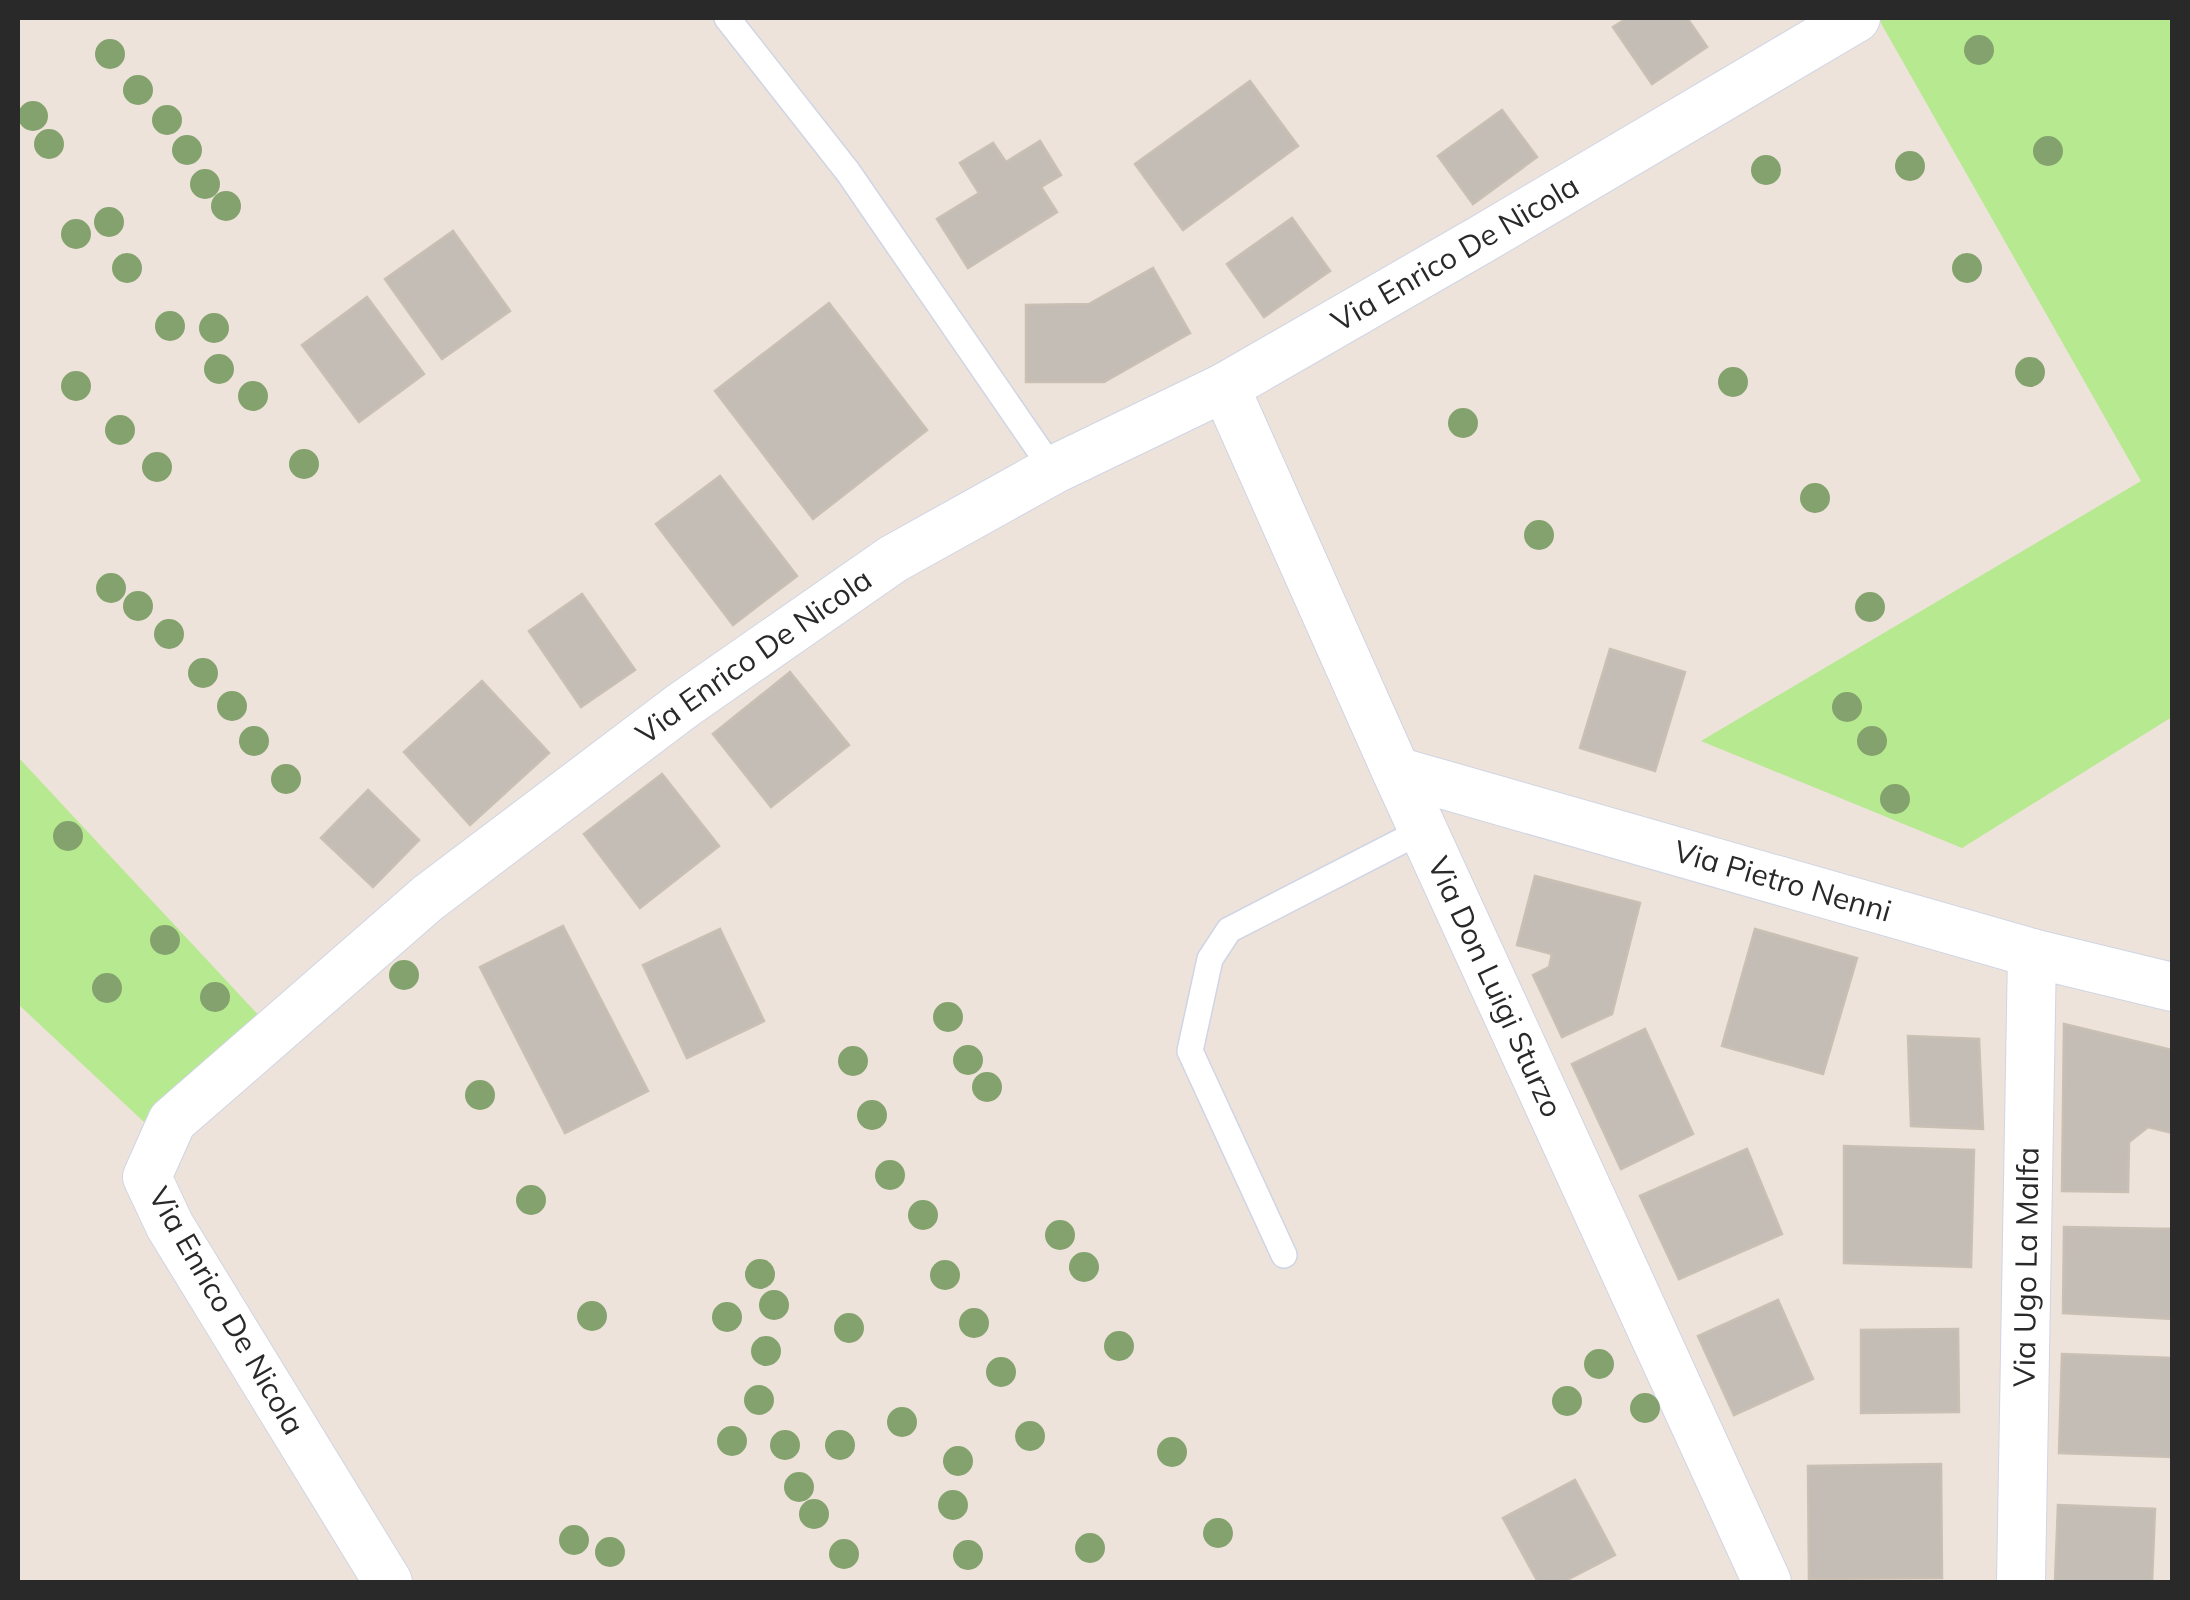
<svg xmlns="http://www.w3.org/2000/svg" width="2190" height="1600" font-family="Mulish,sans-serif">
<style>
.green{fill:#b7e990}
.building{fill:#c4bdb6;stroke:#c9bfb3;stroke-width:2.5}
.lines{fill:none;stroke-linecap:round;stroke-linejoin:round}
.service-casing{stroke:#cfd5e4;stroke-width:28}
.minor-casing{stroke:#cfd5e4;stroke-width:50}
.service{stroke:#fff;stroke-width:25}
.minor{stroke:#fff;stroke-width:48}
.tree{fill:#83a26d}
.labels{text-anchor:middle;stroke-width:8;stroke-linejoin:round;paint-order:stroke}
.street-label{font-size:30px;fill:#292929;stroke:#fff}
</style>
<rect width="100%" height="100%" fill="#ede3da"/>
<g class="green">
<polygon points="1878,18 2172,18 2172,717 1962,848 1701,741 2141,481"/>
<polygon points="18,757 264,1021 144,1122 18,1004"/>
</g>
<g class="building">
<polygon points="1627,18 1687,18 1707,47 1652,84 1613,27"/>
<polygon points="1250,81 1298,146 1183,230 1135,164"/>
<polygon points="1502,110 1537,157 1473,204 1438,156"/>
<polygon points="1040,141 1061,175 1041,187 1057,212 968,268 937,219 979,193 960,163 993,143 1006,162"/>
<polygon points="1292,218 1330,271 1264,317 1227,264"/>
<polygon points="453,231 510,311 442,359 385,279"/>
<polygon points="1153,268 1190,333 1104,382 1026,382 1026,305 1089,304"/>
<polygon points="367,297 424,374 359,422 302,345"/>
<polygon points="829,303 927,430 813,519 715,391"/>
<polygon points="720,476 797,576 733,625 656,524"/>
<polygon points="582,594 635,670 581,707 529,631"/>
<polygon points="1610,649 1685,672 1655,771 1580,748"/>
<polygon points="790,672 849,745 771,807 713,734"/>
<polygon points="482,681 549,753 470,825 404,752"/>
<polygon points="662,774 719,846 640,908 584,834"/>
<polygon points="368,790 419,840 373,887 321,838"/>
<polygon points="1535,876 1640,903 1612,1014 1562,1037 1533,975 1549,967 1552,954 1517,945"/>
<polygon points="563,926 648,1091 565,1133 480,967"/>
<polygon points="720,929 764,1021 687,1058 643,965"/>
<polygon points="1755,929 1857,958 1823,1074 1722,1046"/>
<polygon points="2064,1024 2172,1050 2172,1133 2148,1127 2129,1142 2128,1192 2062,1191"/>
<polygon points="1645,1029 1693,1134 1621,1169 1572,1064"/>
<polygon points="1908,1036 1979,1039 1983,1129 1911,1126"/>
<polygon points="1844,1146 1974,1150 1971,1267 1844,1263"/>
<polygon points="1747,1149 1782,1234 1679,1279 1640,1196"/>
<polygon points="2064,1227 2172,1229 2172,1319 2063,1313"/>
<polygon points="1778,1300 1813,1379 1734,1415 1698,1336"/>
<polygon points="1958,1329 1959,1412 1861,1413 1861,1330"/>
<polygon points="2062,1354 2172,1358 2172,1457 2059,1453"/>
<polygon points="1941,1464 1942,1578 1809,1579 1808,1466"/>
<polygon points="1575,1480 1615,1555 1563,1582 1538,1582 1503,1518"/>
<polygon points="2058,1505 2155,1509 2152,1582 2055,1581"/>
</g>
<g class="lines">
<defs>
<g id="service">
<polyline points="727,18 848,172 1053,470"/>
<polyline points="1284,1255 1190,1051 1210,959 1229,930 1423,830"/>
</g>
<g id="minor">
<path id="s1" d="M1225,387l171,384 371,811"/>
<path id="s2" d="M1396,771l636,182 140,34"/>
<path id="s3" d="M388,1582l-218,-356 -23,-49 25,-56 256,-223 254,-192 211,-147 160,-89 172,-83 257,-148 374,-221"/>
<path id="s4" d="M2021,1582l11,-629"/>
</g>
</defs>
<use href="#service" class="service-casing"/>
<use href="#minor" class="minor-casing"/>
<use href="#service" class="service"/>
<use href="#minor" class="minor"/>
</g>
<g class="tree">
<circle cx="1979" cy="50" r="15"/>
<circle cx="110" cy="54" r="15"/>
<circle cx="138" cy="90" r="15"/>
<circle cx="33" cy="116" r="15"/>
<circle cx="167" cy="120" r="15"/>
<circle cx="49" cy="144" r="15"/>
<circle cx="187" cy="150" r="15"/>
<circle cx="2048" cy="151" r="15"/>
<circle cx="1910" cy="166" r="15"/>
<circle cx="1766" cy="170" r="15"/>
<circle cx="205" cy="184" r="15"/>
<circle cx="226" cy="206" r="15"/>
<circle cx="109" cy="222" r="15"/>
<circle cx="76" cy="234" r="15"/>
<circle cx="127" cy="268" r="15"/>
<circle cx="1967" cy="268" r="15"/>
<circle cx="170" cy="326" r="15"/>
<circle cx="214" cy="328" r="15"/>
<circle cx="219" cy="369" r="15"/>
<circle cx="2030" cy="372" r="15"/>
<circle cx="1733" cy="382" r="15"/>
<circle cx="76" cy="386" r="15"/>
<circle cx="253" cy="396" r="15"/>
<circle cx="1463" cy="423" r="15"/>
<circle cx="120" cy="430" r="15"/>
<circle cx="304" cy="464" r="15"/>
<circle cx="157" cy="467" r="15"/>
<circle cx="1815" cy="498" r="15"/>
<circle cx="1539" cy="535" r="15"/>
<circle cx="111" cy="588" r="15"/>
<circle cx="138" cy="606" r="15"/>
<circle cx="1870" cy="607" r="15"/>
<circle cx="169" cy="634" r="15"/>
<circle cx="203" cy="673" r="15"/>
<circle cx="232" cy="706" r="15"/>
<circle cx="1847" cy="707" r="15"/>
<circle cx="254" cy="741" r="15"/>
<circle cx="1872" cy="741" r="15"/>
<circle cx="286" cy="779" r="15"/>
<circle cx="1895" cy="799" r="15"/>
<circle cx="68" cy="836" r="15"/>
<circle cx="165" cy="940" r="15"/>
<circle cx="404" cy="975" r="15"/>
<circle cx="107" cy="988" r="15"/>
<circle cx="215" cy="997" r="15"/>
<circle cx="948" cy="1017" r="15"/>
<circle cx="968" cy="1060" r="15"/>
<circle cx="853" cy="1061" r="15"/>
<circle cx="987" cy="1087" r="15"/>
<circle cx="480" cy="1095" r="15"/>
<circle cx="872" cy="1115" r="15"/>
<circle cx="890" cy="1175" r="15"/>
<circle cx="531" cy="1200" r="15"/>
<circle cx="923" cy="1215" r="15"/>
<circle cx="1060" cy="1235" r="15"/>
<circle cx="1084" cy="1267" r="15"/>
<circle cx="760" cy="1274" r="15"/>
<circle cx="945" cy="1275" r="15"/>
<circle cx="774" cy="1305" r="15"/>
<circle cx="592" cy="1316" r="15"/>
<circle cx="727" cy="1317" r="15"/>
<circle cx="974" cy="1323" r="15"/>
<circle cx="849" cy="1328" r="15"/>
<circle cx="1119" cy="1346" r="15"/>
<circle cx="766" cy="1351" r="15"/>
<circle cx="1599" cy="1364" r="15"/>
<circle cx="1001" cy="1372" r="15"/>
<circle cx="759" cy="1400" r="15"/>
<circle cx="1567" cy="1401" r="15"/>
<circle cx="1645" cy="1408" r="15"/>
<circle cx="902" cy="1422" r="15"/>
<circle cx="1030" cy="1436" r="15"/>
<circle cx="732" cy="1441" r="15"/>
<circle cx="785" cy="1445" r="15"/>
<circle cx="840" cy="1445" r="15"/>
<circle cx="1172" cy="1452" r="15"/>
<circle cx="958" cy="1461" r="15"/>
<circle cx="799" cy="1487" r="15"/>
<circle cx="953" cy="1505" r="15"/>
<circle cx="814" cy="1514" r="15"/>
<circle cx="1218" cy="1533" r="15"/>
<circle cx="574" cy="1540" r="15"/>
<circle cx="1090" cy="1548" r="15"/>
<circle cx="610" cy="1552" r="15"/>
<circle cx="844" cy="1554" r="15"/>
<circle cx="968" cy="1555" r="15"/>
</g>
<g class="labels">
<g class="street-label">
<text dy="10" stroke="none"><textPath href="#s3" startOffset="2088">Via Enrico De Nicola</textPath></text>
<text dy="10" stroke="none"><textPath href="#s3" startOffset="1278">Via Enrico De Nicola</textPath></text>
<text dy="10" stroke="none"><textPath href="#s2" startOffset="402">Via Pietro Nenni</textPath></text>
<text dy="10" stroke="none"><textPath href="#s1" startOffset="658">Via Don Luigi Sturzo</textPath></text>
<text dy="10" stroke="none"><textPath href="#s4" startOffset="315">Via Ugo La Malfa</textPath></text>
<text transform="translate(226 1311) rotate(60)" y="10">Via Enrico De Nicola</text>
</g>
</g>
<rect width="2190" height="1600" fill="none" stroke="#292929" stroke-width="40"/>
</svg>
